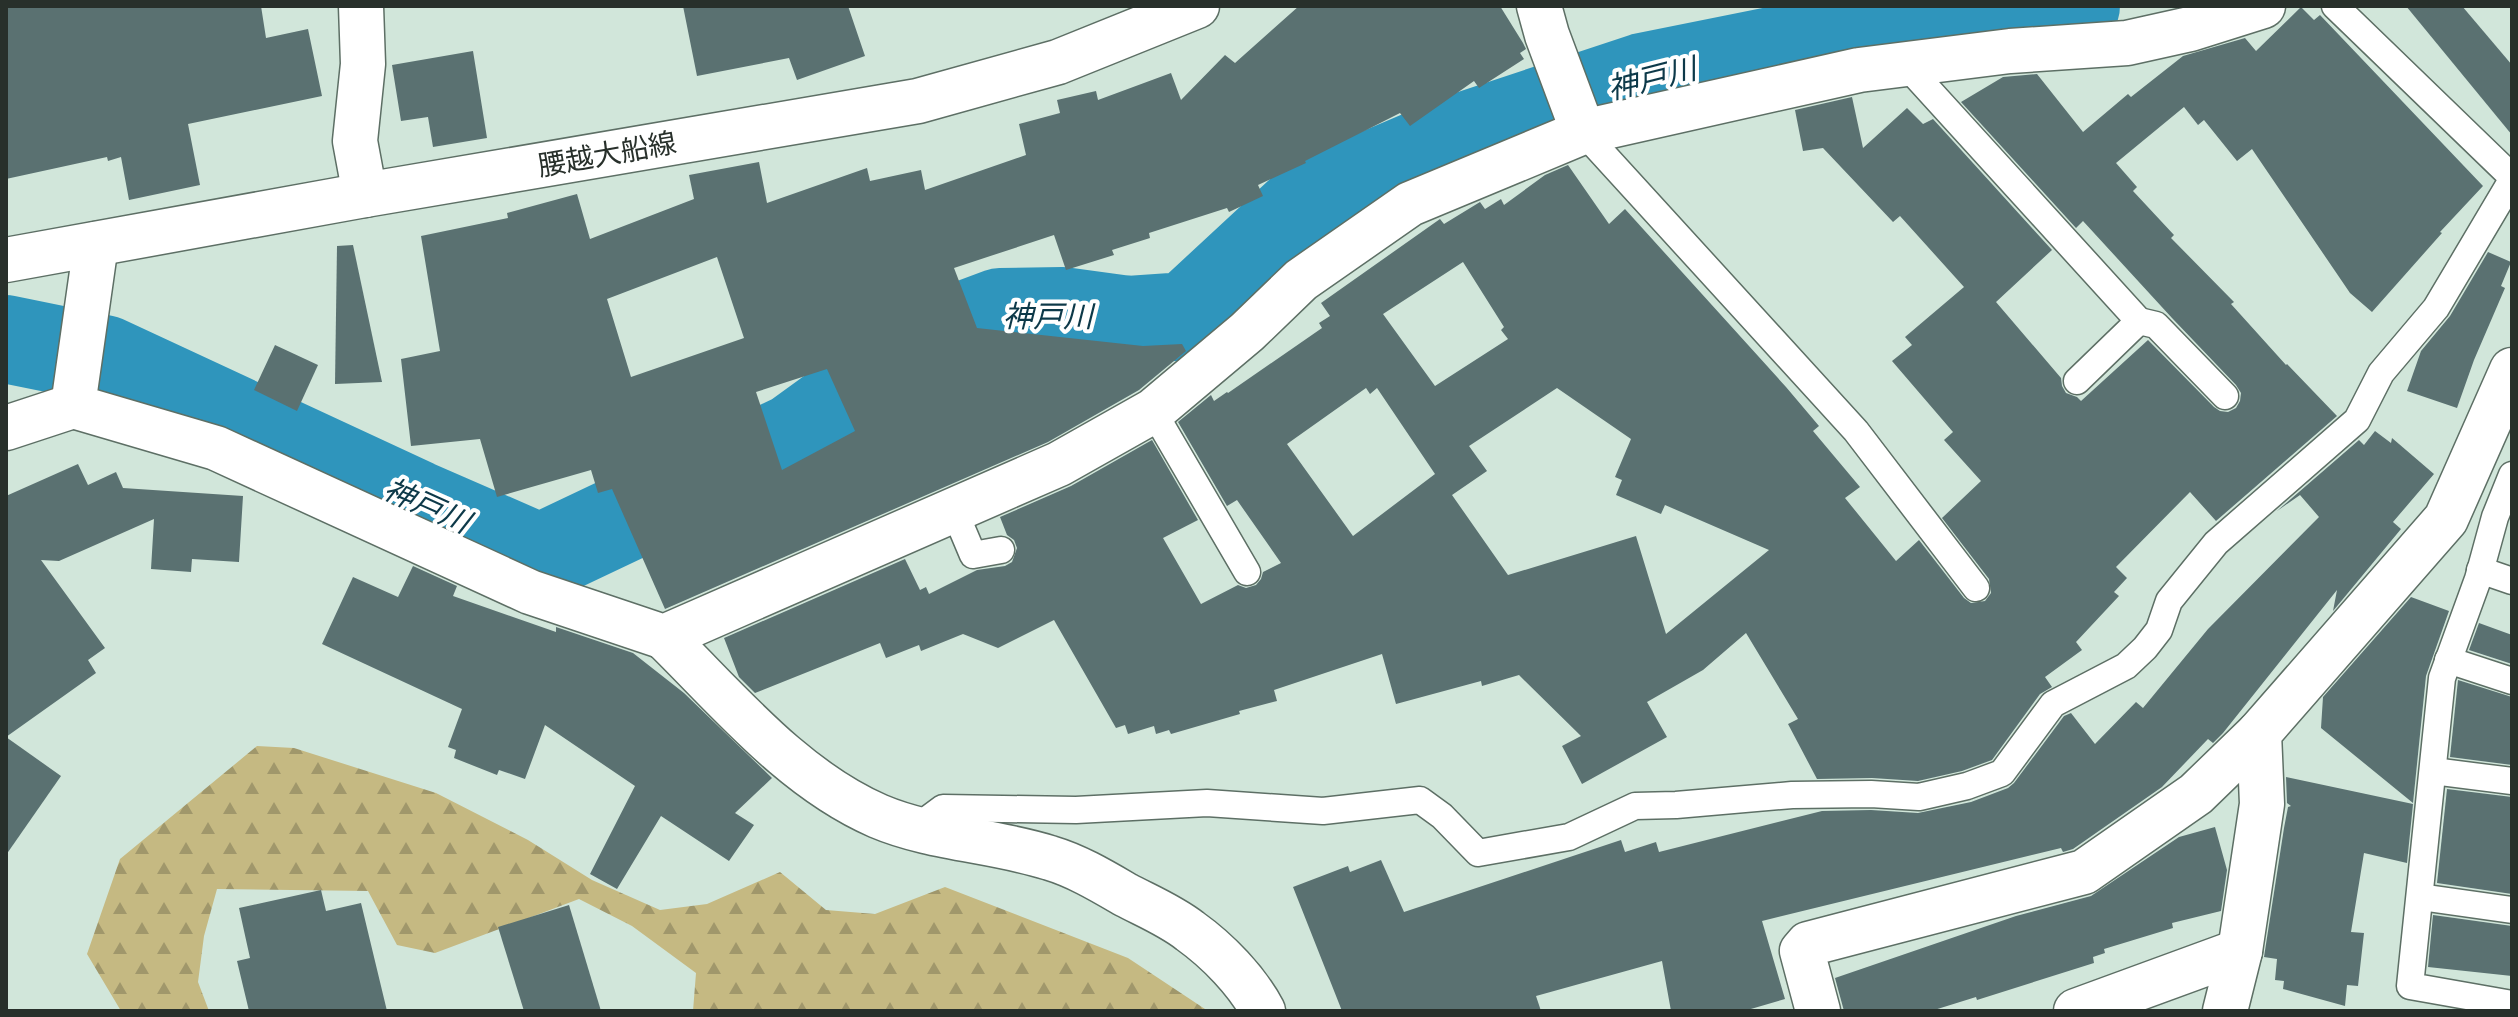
<svg xmlns="http://www.w3.org/2000/svg" width="2518" height="1017" font-family="'Asap Condensed','Noto Sans JP',sans-serif">
<style>
.forest{fill:url(#forest-firs)}
.lines{fill:none;stroke-linecap:round;stroke-linejoin:round}
.river{stroke:#2f95bc;stroke-width:88}
.building{fill:#5a7171;fill-rule:evenodd}
.service-casing{stroke:#5d6f65;stroke-width:29}
.minor-casing{stroke:#5d6f65;stroke-width:47}
.secondary-casing{stroke:#5d6f65;stroke-width:47}
.service{stroke:#fff;stroke-width:26}
.minor{stroke:#fff;stroke-width:44}
.secondary{stroke:#fff;stroke-width:44}
.labels{text-anchor:middle;stroke-width:8;stroke-linejoin:round;paint-order:stroke}
.street-label{font-size:28px;fill:#28302b;stroke:#fff}
.water-label{font-size:30px;font-style:italic;fill:#0d3949;stroke:#fff}
</style>
<defs>
<pattern id="forest-firs" width="22" height="20" patternUnits="userSpaceOnUse" patternTransform="scale(2)"><rect width="22" height="20" fill="#c5b982"/><path d="M5 1l3.5 6h-7zM16 11l3.5 6h-7z" fill="#a0976b"/></pattern>
</defs>
<rect width="100%" height="100%" fill="#d1e6da"/>
<polygon class="forest" points="257,746 294,748 436,793 528,840 592,880 660,910 707,904 780,872 826,910 875,914 945,887 1128,958 1208,1011 693,1011 696,973 632,926 579,899 435,953 397,945 368,891 217,889 204,936 198,982 209,1011 121,1011 87,954 120,859"/>
<g class="lines">
<polyline class="river" points="6,339 104,359 416,504 540,558 795,437 933,337 1000,312 1063,311 1129,320 1187,316 1311,201 1459,138 1643,77 1931,19 2076,6"/>
</g>
<g class="building">
<polygon points="6,6 261,6 266,38 308,29 322,96 188,124 200,185 129,200 121,157 108,161 107,157 6,179"/>
<polygon points="683,6 848,6 865,56 797,80 789,58 697,76"/>
<path d="M1299,6h201l23,37 3,6 -6,4 4,6 -45,29 -5,-7 -64,45 -10,-13 -95,48 1,2 -48,22 5,11 -34,16 -2,-4 -78,25 1,5 -38,12 2,5 -48,15 -12,-35 -100,33 23,60 166,18 39,-2 4,7 -47,39 -91,52 -383,167 -53,-120 -14,4 -7,-23 -94,27 -17,-58 -69,7 -10,-87 39,-8 -19,-115 87,-18 -1,-5 70,-19 13,45 104,-40 -5,-24 70,-13 8,41 100,-35 3,13 51,-11 4,20 101,-35 -7,-31 41,-11 -3,-13 39,-9 2,9 73,-27 10,27 44,-45 10,8zM717,257l27,81 -113,39 -24,-78zM827,369l28,62 -73,39 -26,-78z"/>
<polygon points="2406,6 2462,6 2512,65 2512,135"/>
<path d="M2301,7l13,13 6,-5 163,171 -43,46 2,1 -70,79 -22,-19 -98,-144 -15,12 -33,-41 -6,5 -14,-18 -68,56 21,24 -4,4 41,44 -3,3 63,64 -3,2 55,61 1,-1 50,52 -121,105 -26,-29 -74,75 11,11 -13,14 5,4 -43,46 6,8 -37,27 7,10 -12,7 -48,66 -30,11 -44,10 -46,-3 -55,1 -29,-55 10,-5 -52,-86 -43,37 -56,32 20,35 -85,47 -20,-38 19,-10 -62,-61 -37,11 -1,-5 -85,23 -14,-50 -108,36 3,11 -38,10 1,3 -69,20 -2,-4 -13,4 -2,-8 -26,8 -3,-9 -9,3 -62,-108 -56,28 -35,-14 -42,17 -2,-6 -33,13 -6,-15 -125,50 -16,-16 -15,-39 181,-79 15,31 6,-3 3,7 48,-24 28,-4 7,-4 5,-14 -3,-8 -7,-5 -7,-18 71,-31 81,-46 46,80 -35,18 38,66 37,-19 8,3 10,-3 5,-6 2,-7 18,-9 -44,-63 -10,6 -49,-84 33,-27 3,6 13,-9 1,1 94,-65 -3,-5 11,-7 -9,-13 119,-84 4,5 36,-22 5,7 16,-10 3,6 41,-30 23,-10 41,59 16,-15 161,178 33,39 -6,5 47,56 -15,11 51,63 23,-21 45,58 7,5 14,-2 6,-8 -2,-14 -47,-61 39,-37 -37,-41 9,-8 -61,-71 20,-16 -7,-8 59,-50 -64,-71 -7,6 -70,-74 -20,3 -8,-41 57,-13 11,51 44,-40 16,16 10,-5 119,131 -56,52 65,76 1,8 4,7 11,4 4,4 67,-61 66,67 6,4 8,1 8,-4 4,-7 1,-8 -5,-8 -64,-67 -89,-97 -7,7 -115,-126 42,-25 34,-3 46,58 45,-38 3,3 52,-41 62,-18 11,13zM1463,262l41,65 -3,3 7,9 -73,47 -52,-72zM1366,388l4,6 7,-6 58,86 -82,62 -66,-92zM1557,388l74,51 -16,38 7,3 -6,15 45,19 4,-9 104,45 -103,84 -30,-98 -128,39 -56,-80 35,-24 -18,-25z"/>
<polygon points="473,51 487,138 433,147 428,117 401,121 392,65"/>
<polygon points="353,245 382,382 335,384 337,246"/>
<polygon points="2488,252 2511,262 2501,286 2505,288 2474,360 2457,408 2407,391 2421,351 2450,316"/>
<polygon points="275,345 318,365 297,411 254,390"/>
<polygon points="2375,431 2391,443 2392,438 2434,474 2393,522 2401,529 2333,611 2337,590 2223,733 2213,743 2208,739 2162,787 2073,849 2063,852 2061,848 1762,921 1785,999 1744,1011 1671,1011 1662,961 1536,996 1541,1011 1342,1011 1293,887 1348,866 1350,872 1381,860 1404,912 1621,840 1625,852 1656,842 1659,852 1822,811 1871,810 1918,813 1971,802 2008,788 2014,783 2064,716 2071,713 2095,744 2136,702 2143,708 2208,629 2319,517 2300,495 2277,511 2359,440 2364,445"/>
<polygon points="78,464 88,485 116,472 123,488 243,496 239,562 192,559 191,572 151,569 154,519 59,561 41,560 105,648 88,660 96,673 6,737 6,496"/>
<polygon points="413,566 457,586 453,596 556,632 556,627 633,653 684,693 772,778 735,813 754,825 729,861 661,816 617,889 590,874 635,786 545,725 525,779 499,770 497,775 454,758 456,750 448,747 462,709 322,644 353,577 398,597"/>
<polygon points="2411,597 2449,611 2426,676 2413,803 2321,728 2323,697"/>
<polygon points="2479,623 2512,635 2512,664 2469,650"/>
<polygon points="2458,680 2512,697 2512,765 2450,757"/>
<polygon points="6,737 61,776 6,855"/>
<polygon points="2286,777 2413,804 2407,863 2364,853 2351,932 2364,933 2358,986 2347,985 2345,1006 2283,989 2284,981 2275,980 2277,959 2264,957 2284,828 2288,807 2291,806 2287,803"/>
<polygon points="2447,789 2512,797 2512,894 2437,883"/>
<polygon points="2215,827 2227,870 2221,911 2172,923 2173,928 2104,949 2105,953 2093,957 2094,963 1977,1000 1976,997 1931,1011 1844,1011 1835,978 2016,916 2091,896 2179,837"/>
<polygon points="321,890 326,911 361,903 387,1011 249,1011 237,961 250,958 239,908"/>
<polygon points="569,905 601,1011 524,1011 498,927"/>
<polygon points="2433,915 2512,926 2512,976 2428,967"/>
</g>
<g class="lines">
<defs>
<g id="service">
<polyline points="2335,6 2512,177"/>
<polyline points="1905,64 2139,321 2077,381"/>
<polyline points="1580,125 1583,132 1856,431 1976,588"/>
<polyline points="2139,321 2156,325 2225,396"/>
<polyline points="1153,411 1247,572"/>
<polyline points="2512,475 2495,517 2478,579 2442,678 2410,986 2512,1004"/>
<polyline points="954,510 973,555 1001,550"/>
<polyline points="2480,570 2512,581"/>
<polyline points="2448,660 2512,681"/>
<polyline points="2433,771 2512,781"/>
<polyline points="916,828 943,808 1076,810 1207,803 1323,811 1420,800 1442,816 1478,853 1569,837 1635,806 1676,805 1792,795 1871,794 1919,797 1967,786 2002,773 2053,704 2126,666 2145,648 2159,630 2169,601 2216,543 2357,420 2381,373 2436,308 2512,180"/>
<polyline points="2420,897 2512,910"/>
</g>
<g id="minor">
<polyline points="361,6 363,64 355,141 365,195"/>
<polyline points="1539,6 1547,35 1578,118"/>
<polyline points="96,244 73,406 216,448 530,592 664,637 1059,464 1153,411 1247,332 1301,280 1410,204 1583,132 1859,70 2010,51 2127,43 2190,29 2263,6"/>
<polyline points="6,428 73,406"/>
<path d="M664,637c65,64 129,142 214,179 54,23 116,24 172,42 27,8 52,23 76,37 21,11 45,21 64,36 28,20 57,50 73,80"/>
<polyline points="1818,1011 1802,951 1808,944 2084,872 2196,794 2259,733"/>
<polyline points="2076,1011 2240,951"/>
<polyline points="2225,1011 2240,951 2262,804 2259,733 2446,519 2512,370"/>
</g>
<polyline id="secondary" points="6,260 365,195 918,101 1058,62 1197,6"/>
</defs>
<use href="#service" class="service-casing"/>
<use href="#minor" class="minor-casing"/>
<use href="#secondary" class="secondary-casing"/>
<use href="#service" class="service"/>
<use href="#minor" class="minor"/>
<use href="#secondary" class="secondary"/>
</g>
<g class="labels">
<g class="street-label">
<text transform="translate(607 154) rotate(-10)" y="10">腰越大船線</text>
</g>
<g class="water-label">
<text transform="translate(1652 79) rotate(-14)" y="10">神戸川</text>
<text x="1048" y="327">神戸川</text>
<text transform="translate(427 506) rotate(24)" y="10">神戸川</text>
</g>
</g>
<rect width="2518" height="1017" fill="none" stroke="#28302b" stroke-width="16"/>
</svg>
